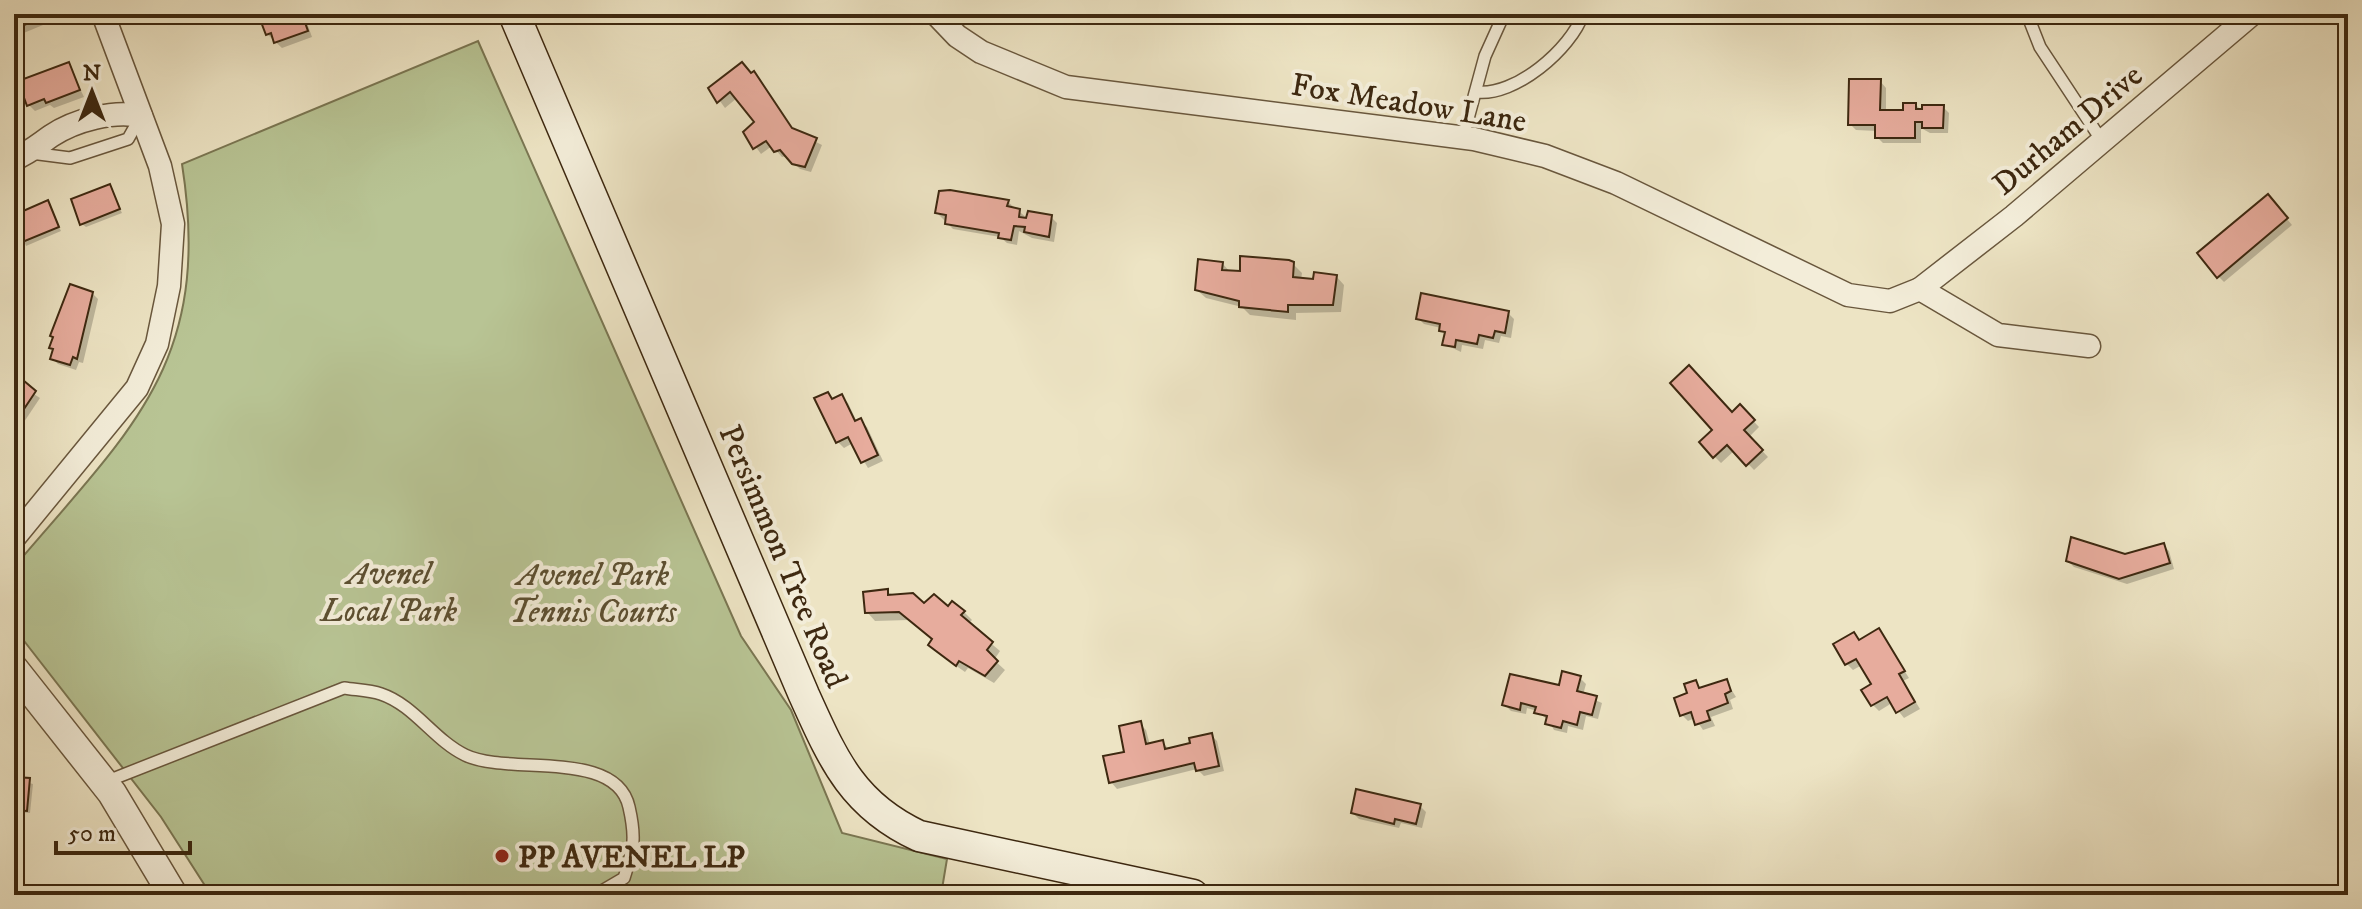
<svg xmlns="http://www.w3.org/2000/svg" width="2362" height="909" font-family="'IM FELL DW Pica',serif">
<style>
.green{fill:#b8c494;stroke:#7a7652;stroke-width:2}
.shadow{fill:#0003}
.building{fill:#e7ac9d;stroke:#3d2810;stroke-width:2}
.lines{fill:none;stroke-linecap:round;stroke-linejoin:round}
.service-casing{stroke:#69573d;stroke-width:14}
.minor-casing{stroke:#69573d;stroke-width:25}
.tertiary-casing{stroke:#69573d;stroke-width:31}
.secondary-casing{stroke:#3d2810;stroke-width:33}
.service{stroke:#f3edd9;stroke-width:11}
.minor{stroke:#f3edd9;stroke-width:22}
.tertiary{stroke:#f3edd9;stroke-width:28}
.secondary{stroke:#f3edd9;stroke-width:30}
.poi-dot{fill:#8f2418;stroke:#f3edd9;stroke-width:3}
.labels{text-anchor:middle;stroke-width:8;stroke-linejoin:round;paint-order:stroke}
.street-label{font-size:32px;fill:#3d2810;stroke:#f3edd9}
.park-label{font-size:32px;font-style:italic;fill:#5c4f31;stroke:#f3edd9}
.poi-label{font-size:32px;font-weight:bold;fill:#3d2810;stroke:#f3edd9;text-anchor:start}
</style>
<rect width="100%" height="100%" fill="#ede4c4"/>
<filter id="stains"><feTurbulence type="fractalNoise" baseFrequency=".0025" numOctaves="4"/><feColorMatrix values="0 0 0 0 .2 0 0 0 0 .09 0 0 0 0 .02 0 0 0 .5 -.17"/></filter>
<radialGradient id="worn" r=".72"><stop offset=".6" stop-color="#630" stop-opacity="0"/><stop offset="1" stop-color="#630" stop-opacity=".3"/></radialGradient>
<path class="green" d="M478,41l263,595 50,74 51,123 105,26 -6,36h-730l-50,-78 -147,-189v-61c118,-139 199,-205 168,-403z"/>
<g class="shadow">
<polygon points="14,14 40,14 43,25 14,37"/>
<polygon points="251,14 313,14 315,20 307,23 312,37 282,48 267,34 260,15 254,18"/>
<polygon points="68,64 84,97 54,108 50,105 35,111 29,105"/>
<polygon points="754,73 794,131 822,145 811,172 800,169 787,156 782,157 772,146 761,154 745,132 757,123 737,98 725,108 711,89"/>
<polygon points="1880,81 1886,88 1886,112 1905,112 1916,105 1924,113 1943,107 1949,113 1948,133 1930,133 1921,128 1921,143 1883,143 1877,137 1877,131 1856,130 1850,124"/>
<polygon points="109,186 122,213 86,227 82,224"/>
<polygon points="1008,202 1028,219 1051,217 1057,223 1054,242 1032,238 1019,231 1017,245 1007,243 1000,237 953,229 937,213"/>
<polygon points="2273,202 2292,225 2224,282 2218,276"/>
<polygon points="47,203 61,231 26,246 14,217"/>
<polygon points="1222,263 1231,273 1293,264 1302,273 1301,280 1336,276 1344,285 1341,312 1296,313 1296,320 1250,315 1242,307 1206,298 1197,290"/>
<polygon points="92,293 98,299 83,363 79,362 76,370 58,364 52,358"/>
<polygon points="1508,313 1514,319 1511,338 1501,336 1499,343 1485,340 1483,349 1462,345 1461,352 1444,344 1446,335 1441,328 1424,324 1418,318"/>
<polygon points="14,381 40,398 14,437"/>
<polygon points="828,394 834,401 842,397 848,403 857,422 861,421 867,427 883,461 868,468 853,443 844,448 838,442"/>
<polygon points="1740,407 1759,427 1749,437 1768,457 1754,470 1735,450 1721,463 1701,443"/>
<polygon points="2163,545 2169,551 2174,569 2127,584 2074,567 2068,561 2125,556"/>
<polygon points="887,592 924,606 964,612 972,620 968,624 1000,651 994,660 1005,670 994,683 968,668 965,672 938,653 930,645 934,640 909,620 875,621 867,612"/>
<polygon points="1879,631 1909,678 1903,681 1920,709 1904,718 1892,703 1879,711 1873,705 1873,685 1862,665 1853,670 1847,664 1854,634 1861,642"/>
<polygon points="1580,678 1586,684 1583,695 1602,703 1598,719 1586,716 1583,730 1568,726 1567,733 1554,730 1548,720 1537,711 1527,708 1526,714 1511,711 1505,705"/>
<polygon points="1726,681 1736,697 1730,700 1733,709 1711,717 1715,726 1703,730 1695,718 1688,721 1682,715 1695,682 1701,688"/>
<polygon points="1140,724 1146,730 1150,745 1162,742 1168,748 1193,745 1211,735 1217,741 1224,771 1204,776 1197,769 1117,789 1111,782"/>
<polygon points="14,779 33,784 30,813 14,812"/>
<polygon points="1420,806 1426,812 1422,828 1401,823 1399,828 1359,819 1353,813"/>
<polygon points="500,854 506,854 507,861 501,861"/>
</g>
<g class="building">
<polygon points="14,14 36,14 39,19 14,29"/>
<polygon points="258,14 310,14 303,17 308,31 274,43 271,33 266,35"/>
<polygon points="69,62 80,90 46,103 44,99 27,106 18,81"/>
<polygon points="742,62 751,73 754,71 792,128 817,138 805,167 792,164 780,150 774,152 766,141 753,149 743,132 754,122 730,92 717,103 708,88"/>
<polygon points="1849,79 1881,79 1880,110 1903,110 1903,103 1916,103 1916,109 1922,109 1922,105 1944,105 1943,128 1922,128 1922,122 1915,122 1915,138 1875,138 1875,125 1848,125"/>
<polygon points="110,184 120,209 80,225 71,199"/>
<polygon points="950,190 1009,200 1007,206 1020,209 1019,217 1026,218 1028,211 1052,215 1049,237 1024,232 1025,227 1014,226 1011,240 998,238 999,233 945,224 946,215 935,213 939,191"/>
<polygon points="2268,194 2288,218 2217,278 2197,253"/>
<polygon points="48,200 59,227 20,243 14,228 14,215"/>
<polygon points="1240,256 1289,260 1294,262 1293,277 1313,279 1314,272 1337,275 1333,305 1288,305 1288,312 1239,307 1239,301 1195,290 1198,259 1223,262 1222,270 1240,271"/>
<polygon points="70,284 93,292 77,359 73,357 70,365 50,359 53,349 49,348 53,337 50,336"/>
<polygon points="1421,293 1509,311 1505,333 1495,331 1493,338 1479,335 1477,344 1456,340 1455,347 1442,345 1445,332 1439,331 1440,324 1416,319"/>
<polygon points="1689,365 1732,412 1740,404 1755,420 1744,430 1763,450 1746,466 1727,445 1713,458 1699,442 1712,430 1670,383"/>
<polygon points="17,375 36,391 14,424 14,378"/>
<polygon points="828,392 832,399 842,394 855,421 861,418 878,455 861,463 848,437 836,443 814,398"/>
<polygon points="2071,537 2125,554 2164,543 2170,563 2119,579 2066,561"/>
<polygon points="888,589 888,595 913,593 924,603 934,594 948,606 952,601 965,611 961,615 993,642 987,650 998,661 985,676 959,661 956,666 928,645 932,639 899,612 865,613 863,592"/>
<polygon points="1879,628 1905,671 1899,674 1915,702 1896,713 1887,697 1871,706 1861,690 1871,684 1856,659 1845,665 1833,644 1854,632 1859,640"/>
<polygon points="1562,671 1581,676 1577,691 1597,696 1592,715 1580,712 1577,725 1563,721 1561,728 1545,724 1547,716 1534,713 1536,707 1521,703 1520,710 1502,705 1510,674 1559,685"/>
<polygon points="1727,679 1731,691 1725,694 1728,703 1707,711 1710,720 1695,725 1691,712 1680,716 1674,698 1687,693 1684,684 1696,680 1699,688"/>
<polygon points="1141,721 1146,744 1163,740 1165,749 1190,743 1189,738 1212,733 1219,766 1196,771 1194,763 1109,783 1103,756 1124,752 1119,726"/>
<polygon points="14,777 30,778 27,811 14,810"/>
<polygon points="1356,789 1421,804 1416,824 1395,819 1394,824 1351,813"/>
<circle cx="502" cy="856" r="6"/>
</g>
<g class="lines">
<defs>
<g id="service">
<polyline points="2027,14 2040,47 2102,141"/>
<path d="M1476,92c39,5 95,-43 107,-78"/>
<polyline points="1463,137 1485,56 1504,14"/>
<polyline points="31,153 70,158 128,139 141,116"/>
<path d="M105,782l239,-94c12,2 25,2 37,6 33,11 53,46 84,61 43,21 151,-7 164,52 7,31 5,40 -5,71l-29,17"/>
</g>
<g id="minor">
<polyline points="936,14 957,36 981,52 1066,87 1474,139 1545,156 1616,183 1848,295 1890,301 1920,289 1998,335 2089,346"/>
<path d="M14,159c15,-6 24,-14 37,-23 24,-16 63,-26 90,-20"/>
<polyline points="1920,289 2014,216 2252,14"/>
<polyline points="14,538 137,388 157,344 169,286 173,224 160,166 103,14"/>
</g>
<polyline id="tertiary" points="14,669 112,793 173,895"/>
<path id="secondary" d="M514,14l290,681c29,64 48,110 115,141l274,59"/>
</defs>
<use href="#service" class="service-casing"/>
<use href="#minor" class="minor-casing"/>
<use href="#tertiary" class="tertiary-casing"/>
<use href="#secondary" class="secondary-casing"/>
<use href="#service" class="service"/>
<use href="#minor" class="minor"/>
<use href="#tertiary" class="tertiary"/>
<use href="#secondary" class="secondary"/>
</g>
<circle class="poi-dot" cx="502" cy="856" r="8"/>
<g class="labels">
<g class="street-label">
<text transform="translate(1409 102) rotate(9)" y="11">Fox Meadow Lane</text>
<text transform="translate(2067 129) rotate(-40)" y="11">Durham Drive</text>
<text transform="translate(784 556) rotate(67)" y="11">Persimmon Tree Road</text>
</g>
<g class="park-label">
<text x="389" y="584">Avenel<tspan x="389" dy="37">Local Park</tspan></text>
<text x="593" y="585">Avenel Park<tspan x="593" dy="37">Tennis Courts</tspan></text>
</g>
<g class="poi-label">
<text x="518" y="867">PP AVENEL LP</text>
</g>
</g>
<rect width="2362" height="909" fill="none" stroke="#ede4c4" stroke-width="48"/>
<rect x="16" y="16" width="2330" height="877" fill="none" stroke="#3d2810" stroke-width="4"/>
<rect x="24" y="24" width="2314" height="861" fill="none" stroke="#3d2810" stroke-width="2"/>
<g transform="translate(92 92)" stroke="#f3edd9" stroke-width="6" paint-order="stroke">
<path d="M0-6L14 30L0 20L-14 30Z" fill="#3d2810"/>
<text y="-12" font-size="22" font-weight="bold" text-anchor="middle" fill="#3d2810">N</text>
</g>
<path d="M56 841v12h134v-12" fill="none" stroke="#3d2810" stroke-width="4"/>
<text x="68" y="841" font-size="24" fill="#3d2810" stroke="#f3edd9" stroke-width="6" paint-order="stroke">50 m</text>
<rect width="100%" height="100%" filter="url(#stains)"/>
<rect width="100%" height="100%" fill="url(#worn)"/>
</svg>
